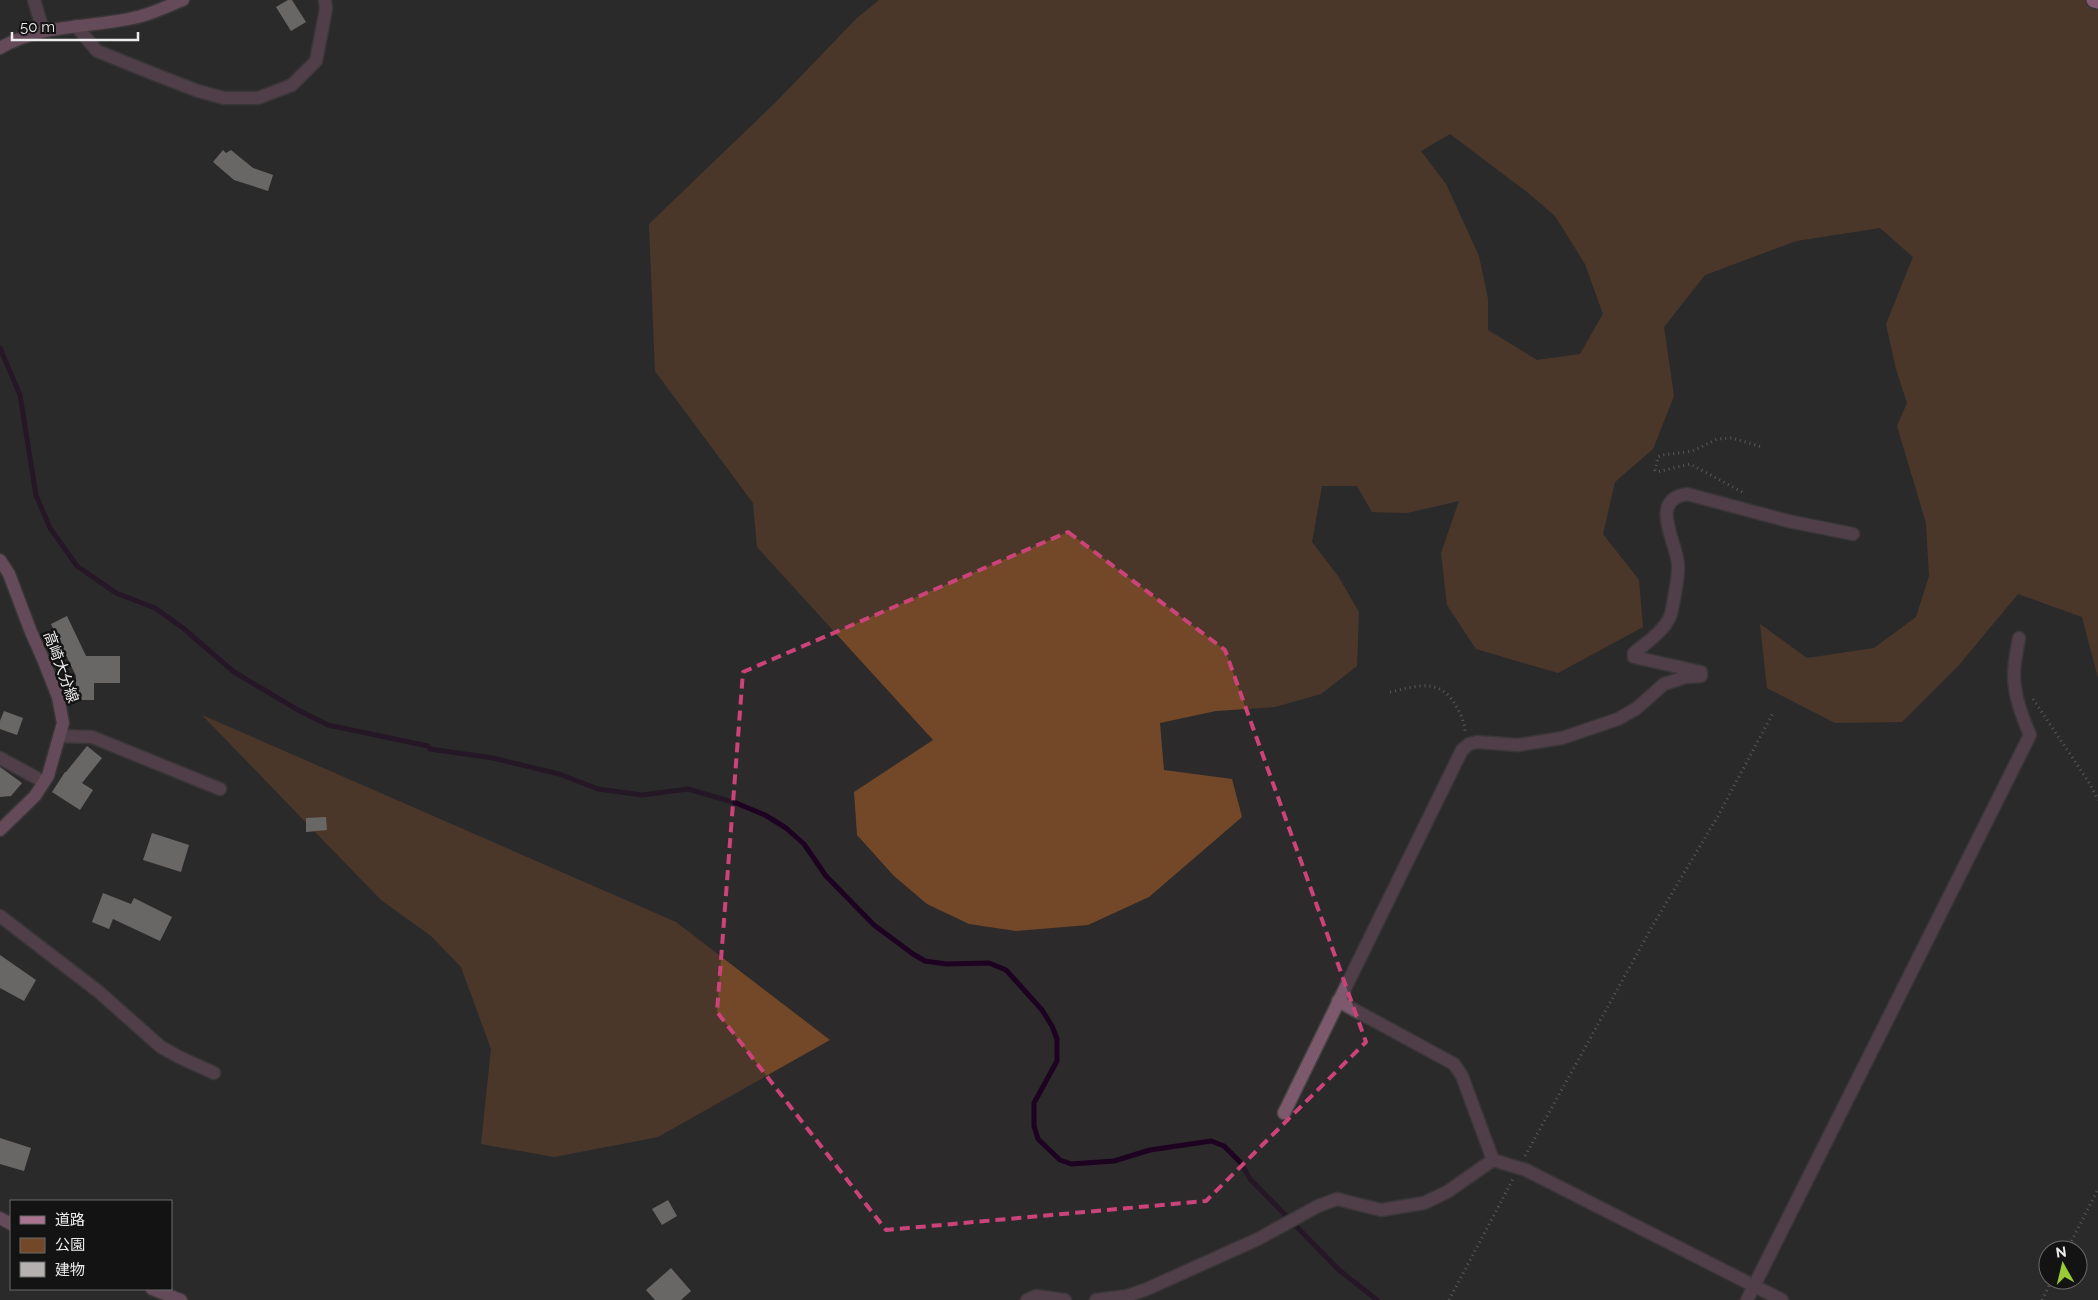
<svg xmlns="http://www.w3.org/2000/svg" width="2098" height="1300" font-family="Raleway,'Noto Sans JP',sans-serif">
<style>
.green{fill:#724829;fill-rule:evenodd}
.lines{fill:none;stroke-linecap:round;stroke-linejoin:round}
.stream{stroke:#1d0221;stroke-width:5}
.building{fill:#b4b1b0}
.minor-casing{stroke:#474545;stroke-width:15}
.secondary-casing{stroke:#474545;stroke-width:15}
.motorway-casing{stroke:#474545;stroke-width:18}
.path{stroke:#908e8e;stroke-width:3;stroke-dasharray:1 4;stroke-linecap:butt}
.minor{stroke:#7d596d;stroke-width:12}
.secondary{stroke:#ab7392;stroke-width:12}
.motorway{stroke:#ef97c9;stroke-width:15}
.marked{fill:none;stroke:#cb4378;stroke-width:4;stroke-dasharray:10 6;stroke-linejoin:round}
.labels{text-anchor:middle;stroke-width:5;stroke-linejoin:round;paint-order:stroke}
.street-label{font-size:15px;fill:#eeeded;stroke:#141313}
</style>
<rect width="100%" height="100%" fill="#2c2a2a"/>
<g class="green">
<path d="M879,0h1219v678l-16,-61 -64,-23 -59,71 -57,57 -67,1 -68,-35 -7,-64 47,34 67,-10 42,-31 13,-41 -3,-53 -29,-97 10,-23 -11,-34 -10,-45 27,-67 -33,-29 -84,13 -91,34 -41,52 10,69 -21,53 -38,33 -12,52 36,46 4,47 -85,46 -82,-24 -29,-44 -6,-52 18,-52 -52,12 -35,-1 -15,-26h-35l-10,56 26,34 21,36 -2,54 -36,28 -46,13 -59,4 -56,12 4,47 68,9 10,38 -93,80 -61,28 -72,6 -47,-7 -42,-20 -33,-28 -37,-41 -3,-43 79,-52 -176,-193 -4,-44 -98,-132 -6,-147 126,-121 82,-85zM1450,134l77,58 28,24 30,48 18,50 -23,40 -43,6 -49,-30v-31l-9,-43 -33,-72 -25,-33z"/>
<polygon points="202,715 676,922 830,1040 658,1137 554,1157 481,1144 491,1049 461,967 431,936 381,900"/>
</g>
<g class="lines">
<polyline class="stream" points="0,348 20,395 36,495 50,528 77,566 116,593 155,608 183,628 234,672 298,710 328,725 428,746 430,749 493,758 559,774 598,789 642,795 688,789 736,803 765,815 786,828 804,844 826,876 874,925 913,954 925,961 946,964 989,963 1006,970 1042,1010 1052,1026 1057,1039 1057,1061 1034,1103 1034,1126 1038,1139 1060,1160 1071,1164 1114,1161 1150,1150 1211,1141 1224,1146 1241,1163 1250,1179 1339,1270 1377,1300"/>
</g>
<g class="building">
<polygon points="288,0 292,0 306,22 291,31 276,7"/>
<polygon points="223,150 226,153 231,150 253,168 273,175 268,191 234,180 213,162"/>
<polygon points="67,616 86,656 120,656 120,683 94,683 94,700 76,700 76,676 51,624"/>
<polygon points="4,711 23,718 17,735 0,729 0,721"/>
<polygon points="87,746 102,758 82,783 93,790 80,810 52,792 65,772 66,772"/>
<polygon points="0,767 22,783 11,796 0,797"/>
<polygon points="326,817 327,830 306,832 306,818"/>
<polygon points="152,833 189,845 181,872 143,860"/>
<polygon points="103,893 131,904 134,898 172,917 160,941 113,919 109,929 92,922"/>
<polygon points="0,955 36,980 24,1001 0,988"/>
<polygon points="0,1138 31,1148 24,1171 0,1164"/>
<polygon points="668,1200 677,1216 662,1225 652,1209"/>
<polygon points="671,1268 691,1291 681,1300 655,1300 646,1290"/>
</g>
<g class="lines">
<defs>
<g id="minor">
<polyline points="34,0 43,30"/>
<polyline points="76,26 97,51 154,74 198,91 224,98 258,98 292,85 316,61 326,9 325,0"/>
<polyline points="60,736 92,737 220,789"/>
<polyline points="0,758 44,782"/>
<polyline points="0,916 99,992 161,1047 179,1057 214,1073"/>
<polyline points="1338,1001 1454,1064 1462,1076 1493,1160"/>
<path d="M1284,1113l178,-363 7,-6 8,-2 41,3 44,-7 56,-19 19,-11 27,-24 22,-7 15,-1v-4l-67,-15v-4c13,-11 31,-22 37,-39 2,-9 8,-40 7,-49 -1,-23 -30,-65 9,-71l101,27 65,13"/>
<polyline points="1027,1300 1036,1296 1065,1300"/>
<polyline points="1096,1300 1127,1296 1147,1289 1258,1239 1318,1206 1337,1199 1381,1210 1424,1203 1447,1192 1493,1160 1526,1170 1782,1300"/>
<path d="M1747,1300l283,-565c-8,-19 -16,-39 -16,-61 0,-12 3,-24 5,-36"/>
</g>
<g id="secondary">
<path d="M0,48c41,-24 88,-20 133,-30 17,-3 34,-12 50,-18"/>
<polyline points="0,560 9,574 31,632 43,659 58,697 63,723 48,776 35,796 0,830"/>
<polyline points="0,1218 11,1224"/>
<polyline points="152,1289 181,1300"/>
</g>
<polyline id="motorway" points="2094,0 2098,1"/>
</defs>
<use href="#minor" class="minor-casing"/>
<use href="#secondary" class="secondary-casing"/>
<use href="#motorway" class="motorway-casing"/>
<g class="path">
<polyline points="1742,492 1690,464 1657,472 1655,470 1658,457 1662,455 1693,451 1717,439 1732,438 1762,447"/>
<path d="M1390,692c27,-6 50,-15 66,14 5,8 9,18 9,26"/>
<polyline points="2033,699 2090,784 2098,800"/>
<polyline points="1525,1156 1653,925 1718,816 1774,711"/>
<polyline points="2067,1250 2098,1189"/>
<polyline points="1449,1300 1513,1179"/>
<polyline points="2042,1300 2052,1280"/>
</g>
<use href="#minor" class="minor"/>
<use href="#secondary" class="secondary"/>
<use href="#motorway" class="motorway"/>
</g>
<path d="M0 0H2098V1300H0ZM1068,532l157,118 141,392 -160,159 -320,29 -169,-218 26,-340z" fill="#2c2a2a" fill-opacity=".55" fill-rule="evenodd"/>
<path class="marked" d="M1068,532l157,118 141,392 -160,159 -320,29 -169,-218 26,-340z"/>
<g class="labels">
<g class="street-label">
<text transform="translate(61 667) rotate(70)" y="5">高崎大分線</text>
</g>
</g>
<rect x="10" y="1200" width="162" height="90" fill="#141313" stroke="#6b6a6a"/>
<rect x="20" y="1216" width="25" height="8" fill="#ab7392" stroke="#6b6a6a"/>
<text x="55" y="1225" font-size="15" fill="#eeeded">道路</text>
<rect x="20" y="1238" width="25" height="15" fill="#724829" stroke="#6b6a6a"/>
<text x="55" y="1250" font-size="15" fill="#eeeded">公園</text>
<rect x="20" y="1262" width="25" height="15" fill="#b4b1b0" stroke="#6b6a6a"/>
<text x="55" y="1275" font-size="15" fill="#eeeded">建物</text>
<g transform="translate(2063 1265) rotate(352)"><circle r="24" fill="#141313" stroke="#6b6a6a"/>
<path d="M0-4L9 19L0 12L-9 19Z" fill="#99cb36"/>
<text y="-8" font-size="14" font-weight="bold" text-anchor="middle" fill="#eeeded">N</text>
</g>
<path d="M12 32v8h126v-8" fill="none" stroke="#eeeded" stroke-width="2.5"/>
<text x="20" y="32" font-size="15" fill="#eeeded" stroke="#141313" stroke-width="4" paint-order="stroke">50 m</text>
</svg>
